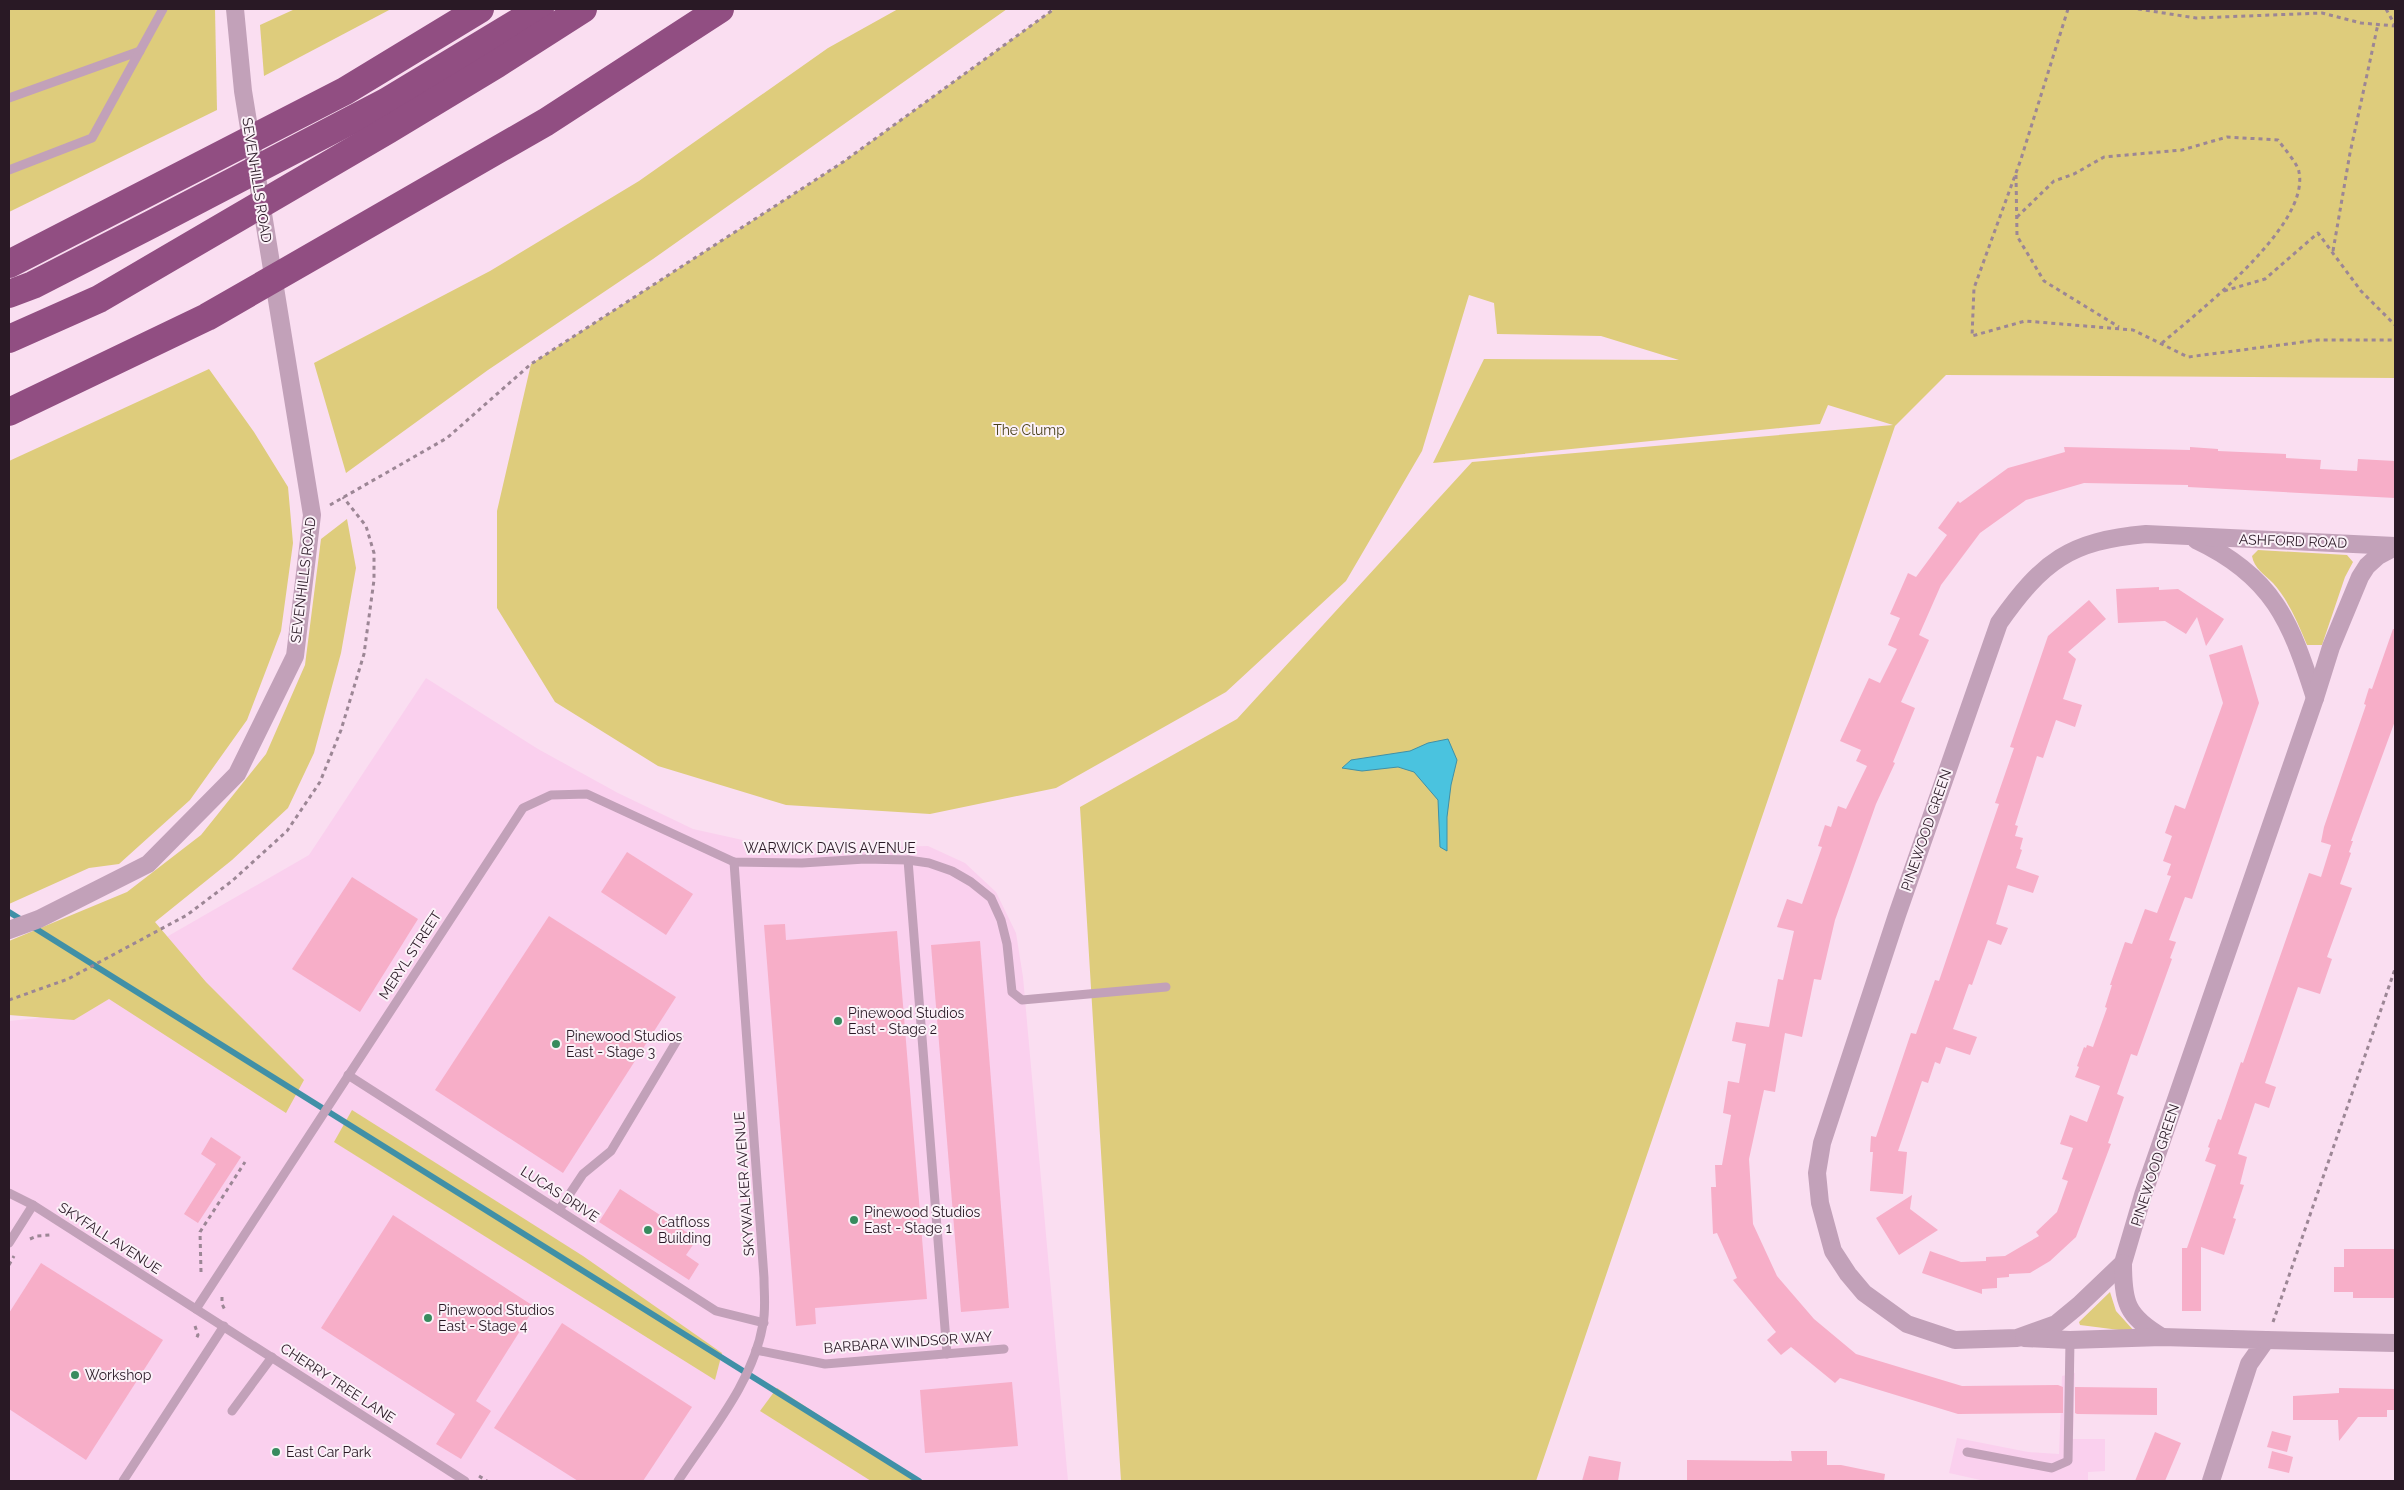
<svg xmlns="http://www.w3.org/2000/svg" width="2404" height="1490" font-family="Raleway,sans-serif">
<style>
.built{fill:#fad0ee}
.green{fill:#decc7c}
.water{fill:#4ac3df;stroke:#4090a7}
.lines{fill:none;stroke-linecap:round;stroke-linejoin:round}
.stream{stroke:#4090a7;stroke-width:6}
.building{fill:#f7aec8}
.path{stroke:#9c8695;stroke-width:3;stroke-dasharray:4 4;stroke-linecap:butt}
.lane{stroke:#c2a1b9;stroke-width:9}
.street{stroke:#c2a1b9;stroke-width:18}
.highway{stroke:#914e82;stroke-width:28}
.poi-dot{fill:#388b5e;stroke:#fbf1f8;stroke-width:2}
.labels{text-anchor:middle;stroke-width:4;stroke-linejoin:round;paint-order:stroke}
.street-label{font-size:14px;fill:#291925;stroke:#fbf1f8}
.park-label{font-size:14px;fill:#4b421b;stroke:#fbf1f8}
.poi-label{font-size:14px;fill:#291925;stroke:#fbf1f8;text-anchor:start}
</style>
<rect width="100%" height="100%" fill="#fadef1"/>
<g class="built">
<polygon points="426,678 538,749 618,793 693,829 783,849 928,846 965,863 996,892 1016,933 1023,977 1068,1481 9,1481 9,1021 38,1018 170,935 309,855"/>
<polygon points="2075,1373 2073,1439 2105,1439 2105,1471 2088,1472 2088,1481 1985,1481 1949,1473 1957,1438 2028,1452 2059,1454 2062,1376"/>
</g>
<g class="green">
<polygon points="9,9 215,9 217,110 9,212"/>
<polygon points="295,9 391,9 264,76 260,25"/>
<polygon points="898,9 1007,9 653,259 488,370 346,473 314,363 490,271 639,181 828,48"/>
<polygon points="1054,9 2395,9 2395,378 1946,375 1895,426 1536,1481 1121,1481 1080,807 1237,719 1472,462 1893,425 1828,405 1820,424 1433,463 1484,359 1679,360 1601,336 1497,334 1494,303 1469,295 1422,451 1346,581 1226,692 1056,788 930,814 786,805 658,766 555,702 497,608 497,511 531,364 843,162"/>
<polygon points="209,369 254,432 288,487 293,543 281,631 247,720 190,800 119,864 89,868 9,904 9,461"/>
<polygon points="347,519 356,568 341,653 314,753 288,808 232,860 155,922 206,982 304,1080 286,1113 109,999 74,1020 9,1015 9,941 127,892 201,835 266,754 305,665 321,539"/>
<path d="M2258,550l89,5 6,7 -8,15 -23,68h-15c-9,-22 -18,-44 -34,-62 -9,-9 -19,-15 -21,-27z"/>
<polygon points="352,1110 583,1256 722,1353 715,1380 334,1142"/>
<polygon points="2110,1292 2116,1311 2135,1332 2080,1325 2079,1322"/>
<polygon points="777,1388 920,1481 871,1481 760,1411"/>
</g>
<polygon class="water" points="1448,739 1457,760 1451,785 1447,817 1447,851 1440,847 1438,800 1414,772 1398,767 1362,771 1342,768 1351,760 1410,751 1428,743"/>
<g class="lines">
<polyline class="stream" points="9,912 919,1481"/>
</g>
<g class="building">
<polygon points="2064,447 2190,450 2190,447 2218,449 2218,451 2286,454 2286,458 2321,460 2320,469 2357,471 2358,459 2395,461 2395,498 2188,487 2188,485 2084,483 2026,500 1980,533 1941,585 1919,635 1929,640 1901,702 1915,708 1893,762 1895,763 1876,804 1835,920 1821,980 1814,979 1802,1037 1785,1033 1775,1092 1764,1090 1749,1159 1753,1224 1777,1276 1814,1319 1856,1354 1962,1386 2058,1385 2063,1387 2063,1413 1958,1414 1840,1378 1835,1383 1791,1347 1781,1355 1767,1340 1776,1332 1733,1280 1737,1278 1717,1233 1713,1234 1711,1187 1716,1187 1715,1165 1722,1165 1731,1115 1723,1113 1728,1081 1739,1083 1746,1044 1732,1041 1736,1022 1769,1027 1778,979 1783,980 1794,931 1777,927 1787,899 1802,904 1822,847 1818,846 1825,825 1831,827 1838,806 1846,809 1867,766 1856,761 1861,750 1840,741 1869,678 1880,683 1897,649 1888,645 1900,618 1890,614 1908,573 1916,577 1947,535 1938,528 1958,501 1960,503 2008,468 2065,452"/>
<polygon points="2159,587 2159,590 2178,589 2224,619 2206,646 2197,617 2186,634 2165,621 2118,623 2116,589"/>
<polygon points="2089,600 2106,619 2068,652 2076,659 2063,699 2082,705 2075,727 2056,720 2043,758 2037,756 2015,825 2018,826 2015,836 2023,838 2020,849 2022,850 2016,868 2039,876 2033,893 2008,885 1996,924 2008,928 2001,945 1988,940 1972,985 1969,984 1953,1029 1977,1037 1970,1055 1946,1047 1940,1064 1935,1062 1928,1083 1922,1081 1898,1151 1907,1152 1903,1194 1870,1191 1873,1152 1870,1152 1871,1136 1876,1137 1911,1033 1916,1034 1935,980 1939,981 1999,804 1995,803 2014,748 2010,747 2048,636"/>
<polygon points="2393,629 2395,629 2395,721 2351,841 2353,841 2349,852 2351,853 2340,884 2352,888 2327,957 2332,959 2320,994 2298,987 2265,1083 2276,1087 2269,1108 2255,1103 2238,1154 2247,1157 2240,1184 2244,1185 2233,1218 2236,1219 2224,1255 2201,1247 2201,1311 2182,1311 2182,1248 2187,1248 2216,1165 2205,1161 2210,1148 2208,1147 2218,1119 2221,1120 2241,1062 2243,1063 2309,873 2321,877 2331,845 2321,842 2324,827 2366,705 2364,704 2369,688 2372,689"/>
<polygon points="2242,645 2259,703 2192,899 2185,897 2169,940 2176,942 2170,958 2172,959 2137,1056 2131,1054 2117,1094 2124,1097 2108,1143 2111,1144 2076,1237 2050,1261 2030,1273 2009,1274 2009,1277 1997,1278 1997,1288 1982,1289 1982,1294 1922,1273 1930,1251 1961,1262 1986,1261 1986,1257 2005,1256 2039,1236 2036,1232 2057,1212 2068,1181 2062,1179 2073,1148 2060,1144 2070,1115 2087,1122 2100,1086 2075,1077 2079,1067 2077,1066 2084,1047 2086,1048 2087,1045 2093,1047 2107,1008 2105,1007 2112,985 2110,985 2125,942 2132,944 2145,909 2157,913 2171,876 2167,875 2171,864 2163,861 2172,836 2165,833 2175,805 2185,809 2223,703 2209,655"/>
<polygon points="627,852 693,894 666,935 601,892"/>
<polygon points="352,877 418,919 360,1012 292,969"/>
<polygon points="549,916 676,997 563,1173 435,1090"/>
<polygon points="785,924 786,940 897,931 927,1299 815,1308 816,1324 796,1326 764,925"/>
<polygon points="980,941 1009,1308 961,1312 931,945"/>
<polygon points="211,1137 241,1157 198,1223 184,1214 216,1164 201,1154"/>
<polygon points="620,1189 697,1239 686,1255 699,1264 689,1280 599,1222"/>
<polygon points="1912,1195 1910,1209 1938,1230 1899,1255 1876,1218"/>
<polygon points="393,1215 535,1307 476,1401 491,1411 461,1459 436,1444 455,1414 321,1328"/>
<polygon points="2344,1249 2395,1249 2395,1298 2353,1298 2353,1292 2334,1292 2334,1267 2344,1267"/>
<polygon points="41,1263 163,1340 86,1460 9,1409 9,1313"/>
<polygon points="562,1323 692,1407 643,1481 578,1481 494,1428"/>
<polygon points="1012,1382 1018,1446 925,1453 920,1390"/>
<polygon points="2075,1387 2157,1388 2157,1415 2077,1414 2075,1413"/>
<polygon points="2339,1388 2395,1389 2395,1410 2387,1410 2387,1417 2358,1417 2339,1441 2338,1420 2293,1420 2293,1396 2339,1393"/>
<polygon points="2272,1431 2291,1436 2287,1452 2267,1447"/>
<polygon points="2155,1432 2181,1443 2165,1481 2135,1481"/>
<polygon points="1791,1451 1827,1451 1827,1465 1841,1465 1885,1474 1884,1481 1687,1481 1687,1460 1792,1461"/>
<polygon points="2272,1451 2293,1457 2289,1473 2268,1468"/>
<polygon points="1589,1456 1621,1462 1618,1481 1582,1481"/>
</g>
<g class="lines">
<g class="path">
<polyline points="2068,9 2021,159 1974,288 1972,336 2025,321 2133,330 2188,357 2318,340 2395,340"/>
<polyline points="2138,9 2196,18 2322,13 2361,23 2395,26"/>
<polyline points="2386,9 2395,25"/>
<polyline points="2016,175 2017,236 2044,281 2119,327"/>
<path d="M2017,217l37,-36 20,-7 30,-17 78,-7 45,-13 51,3c5,7 20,24 21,32 11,54 -100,139 -137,171"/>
<polyline points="2333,251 2350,153 2378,24"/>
<polyline points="2224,291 2265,279 2318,233 2361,291 2395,325"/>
<polyline points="330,505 447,438 531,364 843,162 1054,9"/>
<polyline points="9,1000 68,979 187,915 232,881 287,831 320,782 341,730 364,654 374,580 374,553 366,526 343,497"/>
<polyline points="30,1239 37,1236 50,1235"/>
<polyline points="9,1265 14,1256"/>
<polyline points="201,1272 200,1232 245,1162"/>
<polyline points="222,1297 222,1304 225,1310"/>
<polyline points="2273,1322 2395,969"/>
<polyline points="195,1326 198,1335 196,1339"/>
<polyline points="479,1476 487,1481"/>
</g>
<g class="lane">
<polyline points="9,98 140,51"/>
<polyline points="9,170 92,138 163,9"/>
<polyline points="908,860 947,1354"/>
<polyline points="348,1075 716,1311 764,1323"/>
<polyline points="9,1193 33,1205 465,1481"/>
<polyline points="559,1210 583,1174 611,1151 679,1037"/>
<polyline points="9,1243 33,1205"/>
<polyline points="196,1309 523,808 551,795 587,794 734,862 802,863 865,859 908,860 929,863 952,871 971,882 991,898 1001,920 1007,944 1012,992 1022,1000 1166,987"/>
<polyline points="756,1350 825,1364 1004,1349"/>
<polyline points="232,1411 272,1357"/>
<polyline points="1967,1452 2052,1468 2068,1461 2070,1340"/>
<polyline points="123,1481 224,1326"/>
<path d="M678,1481c32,-49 75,-98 85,-157 3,-15 1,-31 1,-46l-30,-416"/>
</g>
<g class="street">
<path d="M2196,540c77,36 95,82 119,158"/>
<path d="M2395,546l-249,-12c-77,7 -103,27 -147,89l-102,292 -75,228 -5,30 3,30 13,48 15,23 16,19 43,31 48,16 62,-2 39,-14 23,-19 44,-42 20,-68 172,-497 16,-51 29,-70 7,-11 11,-10 17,-9"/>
<polyline points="9,930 39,919 148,864 237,774 295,656 312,515 243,91 235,9"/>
<path d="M2123,1263c0,39 3,53 39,74"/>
<polyline points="2024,1338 2070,1340 2162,1337 2266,1340 2249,1364 2211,1481"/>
<polyline points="2266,1340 2395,1343"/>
</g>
<g class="highway">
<polyline points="9,264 345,91 480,9"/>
<polyline points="9,294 33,285 152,224 386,102 540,9"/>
<polyline points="9,339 99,299 388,130 497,64 583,9"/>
<polyline points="9,412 207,317 546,122 720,9"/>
</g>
</g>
<g class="poi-dot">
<circle cx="838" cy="1021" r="5"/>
<circle cx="556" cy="1044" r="5"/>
<circle cx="854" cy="1220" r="5"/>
<circle cx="648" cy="1230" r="5"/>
<circle cx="428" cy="1318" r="5"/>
<circle cx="75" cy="1375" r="5"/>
<circle cx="276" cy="1452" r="5"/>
</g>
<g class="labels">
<g class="street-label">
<text transform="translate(257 180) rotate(81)" y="5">SEVENHILLS ROAD</text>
<text transform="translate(2293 541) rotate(2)" y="5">ASHFORD ROAD</text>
<text transform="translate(303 580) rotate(-83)" y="5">SEVENHILLS ROAD</text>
<text transform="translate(1926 830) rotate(-71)" y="5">PINEWOOD GREEN</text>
<text x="830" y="853">WARWICK DAVIS AVENUE</text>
<text transform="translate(410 955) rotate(-57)" y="5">MERYL STREET</text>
<text transform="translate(2155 1165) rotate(-72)" y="5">PINEWOOD GREEN</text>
<text transform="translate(744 1184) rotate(-94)" y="5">SKYWALKER AVENUE</text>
<text transform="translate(560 1194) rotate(33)" y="5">LUCAS DRIVE</text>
<text transform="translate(110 1238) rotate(33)" y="5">SKYFALL AVENUE</text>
<text transform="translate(908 1342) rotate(-4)" y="5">BARBARA WINDSOR WAY</text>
<text transform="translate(338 1383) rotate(33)" y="5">CHERRY TREE LANE</text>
</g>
<g class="park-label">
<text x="1029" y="435">The Clump</text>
</g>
<g class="poi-label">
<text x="848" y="1018">Pinewood Studios<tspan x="848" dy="16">East - Stage 2</tspan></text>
<text x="566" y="1041">Pinewood Studios<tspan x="566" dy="16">East - Stage 3</tspan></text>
<text x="864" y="1217">Pinewood Studios<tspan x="864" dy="16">East - Stage 1</tspan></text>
<text x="658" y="1227">Catfloss<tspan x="658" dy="16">Building</tspan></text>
<text x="438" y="1315">Pinewood Studios<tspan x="438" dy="16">East - Stage 4</tspan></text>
<text x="85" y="1380">Workshop</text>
<text x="286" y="1457">East Car Park</text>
</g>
</g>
<rect width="2404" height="1490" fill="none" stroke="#291925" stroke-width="20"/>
</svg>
